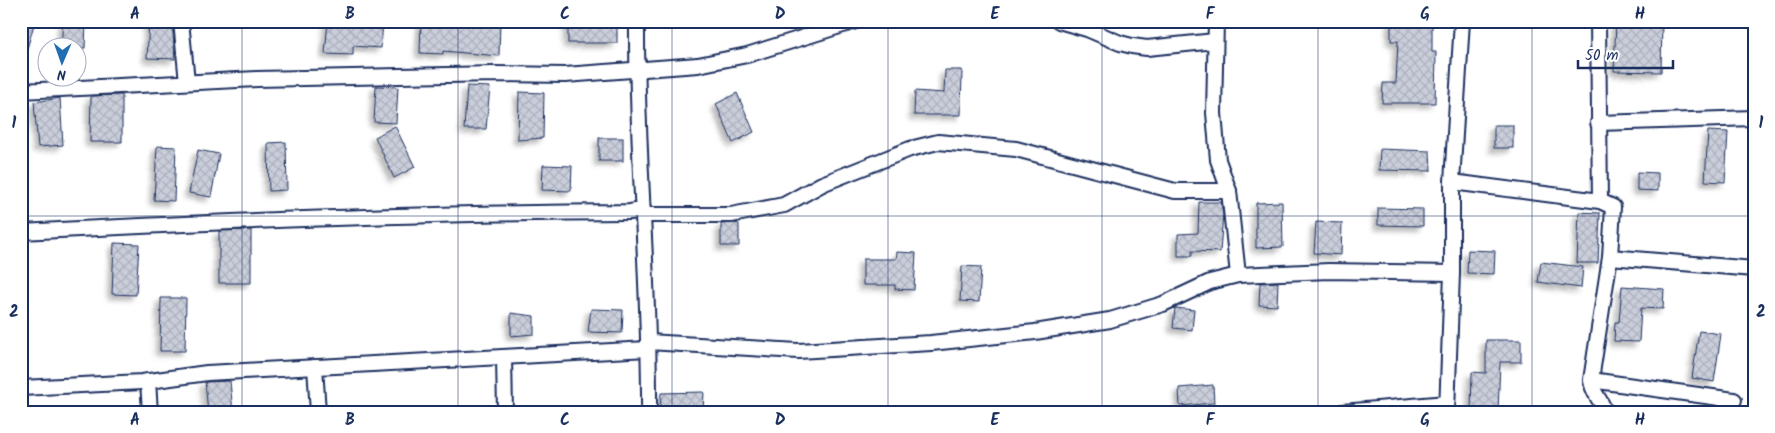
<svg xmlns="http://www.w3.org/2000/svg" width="1775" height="433" font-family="Kalam,sans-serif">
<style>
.building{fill:url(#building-cross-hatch);stroke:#1b2f5e;filter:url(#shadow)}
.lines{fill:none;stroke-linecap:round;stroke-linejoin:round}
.minor-casing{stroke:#1b2f5e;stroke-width:18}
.minor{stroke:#fff;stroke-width:14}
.grid{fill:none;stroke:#1b2f5e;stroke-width:1;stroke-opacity:0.55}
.neatline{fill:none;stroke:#1b2f5e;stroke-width:2}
.grid-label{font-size:16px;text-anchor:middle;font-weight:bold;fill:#1b2f5e}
</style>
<defs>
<pattern id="building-cross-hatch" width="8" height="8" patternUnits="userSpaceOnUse" patternTransform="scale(1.25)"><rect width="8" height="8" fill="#caceda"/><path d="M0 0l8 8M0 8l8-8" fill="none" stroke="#adb1be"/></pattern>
<filter id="shadow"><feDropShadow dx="-4.5" dy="4.5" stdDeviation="2.5" flood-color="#0004"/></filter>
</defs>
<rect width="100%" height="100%" fill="#fff"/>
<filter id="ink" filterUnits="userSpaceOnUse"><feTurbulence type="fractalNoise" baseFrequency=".02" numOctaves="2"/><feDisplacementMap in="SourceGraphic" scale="10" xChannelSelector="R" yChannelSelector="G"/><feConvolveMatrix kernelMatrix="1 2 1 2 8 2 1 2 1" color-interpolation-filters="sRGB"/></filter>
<g filter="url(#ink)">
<g class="building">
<polygon points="21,21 35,21 24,59 21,58"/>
<polygon points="63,21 86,21 85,48 61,48"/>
<polygon points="149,21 172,21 175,59 147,58"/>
<polygon points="328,21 383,21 381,48 353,46 353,55 325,54"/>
<polygon points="421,21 500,21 499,56 443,51 443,54 420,53"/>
<polygon points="1391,21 1432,21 1432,52 1436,52 1435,103 1382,103 1383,83 1396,83 1398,41 1391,41"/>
<polygon points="1616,21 1662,21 1661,72 1614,71"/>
<rect x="568" y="22" width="49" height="21"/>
<polygon points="945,70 962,70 961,115 914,115 915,91 944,93"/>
<polygon points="376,86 398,87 396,123 374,122"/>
<polygon points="467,86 490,87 486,129 464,129"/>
<polygon points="519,92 544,93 543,138 518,140"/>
<polygon points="737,93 754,132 733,143 716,104"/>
<polygon points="122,95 122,142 90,142 91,96"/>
<polygon points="60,98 63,145 38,147 34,102"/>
<rect x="1494" y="125" width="19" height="23"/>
<polygon points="395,126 415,167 394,178 375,137"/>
<polygon points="1708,131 1728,132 1725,182 1705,181"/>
<rect x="599" y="138" width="24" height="23"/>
<polygon points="286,142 287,190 269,191 268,143"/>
<polygon points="157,146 176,147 174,201 154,200"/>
<polygon points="1380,149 1430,151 1431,171 1379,170"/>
<polygon points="198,150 219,154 211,197 189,193"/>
<polygon points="543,165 572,166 571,191 542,190"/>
<polygon points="1637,172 1658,173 1658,191 1637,190"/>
<polygon points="1199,202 1221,202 1223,214 1220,252 1192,251 1192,256 1178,256 1178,234 1198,233"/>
<polygon points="1282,202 1283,247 1256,248 1256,203"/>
<polygon points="1378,208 1423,209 1423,226 1378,225"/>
<polygon points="1579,212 1600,213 1598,263 1577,263"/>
<polygon points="1316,222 1342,223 1341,255 1314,253"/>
<polygon points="734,223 739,224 739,246 721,246 721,224"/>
<polygon points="251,230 251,283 219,283 219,231"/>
<polygon points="114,243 139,244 136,295 112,294"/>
<polygon points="1468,250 1495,251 1494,274 1467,273"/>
<polygon points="897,252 916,253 914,290 895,289 895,285 863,285 863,259 896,259"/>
<polygon points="1541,262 1583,267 1581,288 1538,282"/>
<polygon points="962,266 981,267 979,302 960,301"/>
<polygon points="1278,282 1277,306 1259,305 1260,283"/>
<polygon points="1622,286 1664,289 1663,309 1641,308 1639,342 1614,341 1615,322 1619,322"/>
<polygon points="161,298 186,298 185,351 160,351"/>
<polygon points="1175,308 1194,310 1192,330 1173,328"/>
<polygon points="591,309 623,310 622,333 588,332"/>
<polygon points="511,313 534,316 534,334 511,336"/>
<polygon points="1699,331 1721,334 1714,382 1692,378"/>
<polygon points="1486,340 1521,340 1521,362 1500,362 1498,412 1471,412 1472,372 1486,373"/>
<polygon points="230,381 233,412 208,412 205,382"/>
<polygon points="1213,385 1214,403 1180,406 1179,388"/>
<polygon points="704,392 703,412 660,411 661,393"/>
</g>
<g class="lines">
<defs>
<g id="minor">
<polyline points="181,21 187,82"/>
<path d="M637,21c-1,131 13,260 12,391"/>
<polyline points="1059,21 1087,29 1120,43 1132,46 1147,48 1215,41"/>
<polyline points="1216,21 1214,113 1218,160 1229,191 1238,275"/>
<polyline points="1598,21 1600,201"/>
<polyline points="21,91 257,79 495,74 565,75 698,65 747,55 856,21"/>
<polyline points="1598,123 1754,118"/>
<polyline points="1452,182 1600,201 1613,207 1610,257 1754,269"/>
<polyline points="643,215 731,215 784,205 822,184 910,149 938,142 1016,149 1175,191 1229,191"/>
<path d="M21,232c203,-11 406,-19 609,-20l13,-2"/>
<polyline points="648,342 798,351 931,343 1035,332 1110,320 1163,304 1210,282 1238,275 1329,271 1452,273"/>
<polyline points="504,357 505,412"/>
<polyline points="315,367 318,412"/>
<polyline points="1591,380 1734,400"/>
<polyline points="148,381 150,412"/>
<polyline points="21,388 142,382 207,373 648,349"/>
<polyline points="1342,412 1447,403"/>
<polyline points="1447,412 1452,273 1452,182 1462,21"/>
<path d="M1605,412c-4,-13 -13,-19 -14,-32l19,-123"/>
</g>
</defs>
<use href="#minor" class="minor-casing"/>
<use href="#minor" class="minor"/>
</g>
</g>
<path class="grid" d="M242,21v391M458,21v391M672,21v391M888,21v391M1102,21v391M1318,21v391M1532,21v391M21,216h1733"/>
<rect width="1775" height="433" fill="none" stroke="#fff" stroke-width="55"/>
<g transform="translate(62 62) rotate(182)"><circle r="24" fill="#ffffff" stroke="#a4acbf"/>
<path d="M0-4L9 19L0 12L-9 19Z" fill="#1f6fb2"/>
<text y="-8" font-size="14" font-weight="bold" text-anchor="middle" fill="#1b2f5e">N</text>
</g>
<path d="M1578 60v8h95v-8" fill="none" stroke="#1b2f5e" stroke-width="2.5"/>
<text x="1585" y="60" font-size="15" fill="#1b2f5e" stroke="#ffffff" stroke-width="4" paint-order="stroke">50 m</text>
<rect x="28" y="28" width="1720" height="378" class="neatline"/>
<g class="grid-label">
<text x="135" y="19">A</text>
<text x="350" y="19">B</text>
<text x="565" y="19">C</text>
<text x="780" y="19">D</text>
<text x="995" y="19">E</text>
<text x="1210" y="19">F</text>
<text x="1425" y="19">G</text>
<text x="1640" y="19">H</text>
<text x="14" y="128">1</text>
<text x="1761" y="128">1</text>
<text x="14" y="317">2</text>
<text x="1761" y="317">2</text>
<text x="135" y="425">A</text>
<text x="350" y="425">B</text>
<text x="565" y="425">C</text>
<text x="780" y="425">D</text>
<text x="995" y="425">E</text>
<text x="1210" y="425">F</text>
<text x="1425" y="425">G</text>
<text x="1640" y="425">H</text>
</g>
</svg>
